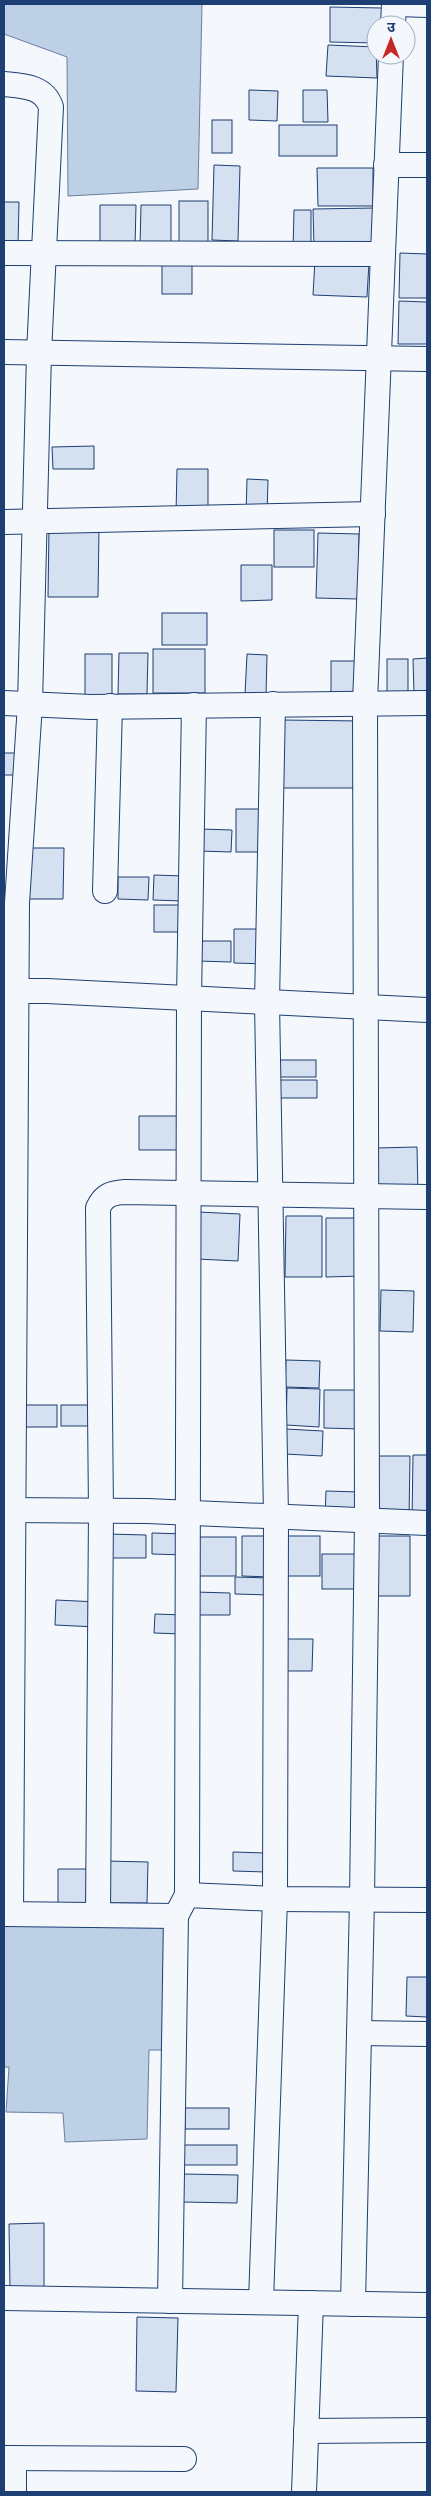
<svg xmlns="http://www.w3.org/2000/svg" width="431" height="2496" font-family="Figtree,'Noto Sans Devanagari',sans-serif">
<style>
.water{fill:#bed0e5;stroke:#687fa3}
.building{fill:#d5e0f0;stroke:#1d3f73}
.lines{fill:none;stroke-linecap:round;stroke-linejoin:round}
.minor-casing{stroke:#1d3f73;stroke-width:26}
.minor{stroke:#f4f7fb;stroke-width:24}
</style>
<rect width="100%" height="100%" fill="#f4f7fb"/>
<g class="water">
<polygon points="4,4 202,4 198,189 68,196 67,57 4,34"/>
<polygon points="4,1915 171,1916 169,2050 149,2050 147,2139 65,2142 63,2113 6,2112 9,2067 4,2067"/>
</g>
<g class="building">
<polygon points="330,7 382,8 381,25 376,25 376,43 330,42"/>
<polygon points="328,45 376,47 377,78 326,76"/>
<polygon points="249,90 278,91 277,121 249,120"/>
<polygon points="303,90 327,90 328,122 303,122"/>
<rect x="212" y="120" width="20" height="33"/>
<rect x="279" y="125" width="58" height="31"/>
<polygon points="214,165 240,166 238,241 212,240"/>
<polygon points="317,168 373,168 373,206 318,206"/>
<rect x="179" y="201" width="29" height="41"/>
<polygon points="4,202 19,202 18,246 4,246"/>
<polygon points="100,205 136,205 135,247 100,246"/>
<polygon points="141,205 171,205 171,246 140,246"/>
<polygon points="374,208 374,247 314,247 313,209"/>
<polygon points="294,210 311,210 311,250 293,250"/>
<polygon points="400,253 427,254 427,298 399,298"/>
<rect x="162" y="259" width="30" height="35"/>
<polygon points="315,260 369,262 367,297 313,295"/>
<polygon points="399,301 427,302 427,344 398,344"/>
<polygon points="94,446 94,469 53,469 52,447"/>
<polygon points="177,469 208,469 208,514 176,514"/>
<polygon points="247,479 268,480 267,516 246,515"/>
<polygon points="49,527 99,528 98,597 48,597"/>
<rect x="274" y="530" width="40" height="37"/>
<polygon points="318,533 359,534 358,599 316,598"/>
<polygon points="241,565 272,565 272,600 241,601"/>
<rect x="162" y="613" width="45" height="32"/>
<rect x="153" y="649" width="52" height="44"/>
<polygon points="119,653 148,653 147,694 118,694"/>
<rect x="85" y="654" width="27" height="42"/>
<polygon points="247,654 267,655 266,696 245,695"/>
<polygon points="427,658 427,693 414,694 413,659"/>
<rect x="387" y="659" width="21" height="35"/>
<rect x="331" y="661" width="29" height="34"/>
<polygon points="283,720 360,721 359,788 283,788"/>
<polygon points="4,753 17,753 16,775 4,775"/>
<rect x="236" y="809" width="30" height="43"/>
<polygon points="200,829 232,830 231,852 199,851"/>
<polygon points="25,848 64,848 63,899 24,899"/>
<polygon points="154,875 184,876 183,901 153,900"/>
<polygon points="118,877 149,877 148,900 118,899"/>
<rect x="154" y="905" width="35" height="27"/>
<polygon points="234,929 267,929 267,964 234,963"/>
<polygon points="198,941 231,941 231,962 197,961"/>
<rect x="277" y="1060" width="39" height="17"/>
<polygon points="277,1080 317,1080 317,1098 276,1098"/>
<polygon points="139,1116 187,1116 188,1150 139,1150"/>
<polygon points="417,1147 418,1194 377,1195 376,1148"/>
<polygon points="198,1212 240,1214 238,1261 196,1259"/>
<polygon points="286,1216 322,1216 322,1277 285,1277"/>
<polygon points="326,1218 362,1218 363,1276 326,1277"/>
<polygon points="381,1290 414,1291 413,1332 380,1331"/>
<polygon points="286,1360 320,1361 319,1388 285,1387"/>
<polygon points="287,1388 320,1389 319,1427 286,1425"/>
<polygon points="324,1390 363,1390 362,1429 324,1428"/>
<rect x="19" y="1405" width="38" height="22"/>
<rect x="61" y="1405" width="39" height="21"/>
<polygon points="286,1429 323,1431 322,1456 285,1454"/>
<polygon points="413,1455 427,1455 427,1521 412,1521"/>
<polygon points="378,1456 410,1456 409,1520 377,1520"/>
<polygon points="326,1491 360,1492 360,1518 325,1517"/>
<polygon points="152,1533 186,1534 186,1555 152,1554"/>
<polygon points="107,1534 146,1535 146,1558 107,1558"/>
<polygon points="242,1536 271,1536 271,1577 242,1576"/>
<rect x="285" y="1536" width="35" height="40"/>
<polygon points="377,1536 410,1536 410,1596 376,1596"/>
<rect x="196" y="1537" width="40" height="39"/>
<rect x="322" y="1554" width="36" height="35"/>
<polygon points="235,1577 271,1578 271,1595 235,1594"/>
<polygon points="195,1592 230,1593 230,1615 195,1615"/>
<polygon points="56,1600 98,1602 96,1627 55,1625"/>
<polygon points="155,1614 183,1615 183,1634 154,1633"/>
<polygon points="285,1639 313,1639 312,1671 285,1671"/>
<polygon points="233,1852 266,1853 266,1872 233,1871"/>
<polygon points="106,1861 148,1862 147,1903 106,1903"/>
<polygon points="58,1869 87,1869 86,1903 58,1903"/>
<polygon points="407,1977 427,1977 427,2017 406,2016"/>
<rect x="185" y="2108" width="44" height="21"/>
<rect x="184" y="2145" width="53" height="20"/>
<polygon points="183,2174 238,2175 237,2203 182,2202"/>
<polygon points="44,2223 44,2289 10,2289 9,2224"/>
<polygon points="137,2317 178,2318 176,2392 136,2391"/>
</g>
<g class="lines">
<defs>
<g id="minor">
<polyline points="398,4 427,5"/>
<polyline points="393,25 394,4"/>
<path d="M4,84c19,2 40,2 47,23l-12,246 -9,351 -13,199 -6,1011"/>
<polyline points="386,165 427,165"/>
<polyline points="4,253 383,254 365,703 367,1520 362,1899 353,2304"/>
<polyline points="383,254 391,55"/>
<polyline points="4,352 427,359"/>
<polyline points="4,522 373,514"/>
<polyline points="4,703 91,707 427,703"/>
<polyline points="105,891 110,706"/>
<polyline points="4,991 47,991 427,1010"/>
<polyline points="4,1510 147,1511 427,1523"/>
<polyline points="187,1895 189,998 194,705"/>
<polyline points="4,1914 176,1916 187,1895 275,1899 427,1900"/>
<path d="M98,1915l3,-404 -3,-303c6,-13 13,-15 27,-16l302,5"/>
<polyline points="359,2033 427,2034"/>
<polyline points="4,2298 427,2305"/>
<polyline points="170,2301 176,1916"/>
<polyline points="261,2302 275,1899 276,1516 267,1002 273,704"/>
<polyline points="306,2431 427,2430"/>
<polyline points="4,2458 184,2459"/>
<polyline points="14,2492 14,2458"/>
<polyline points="304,2492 311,2303"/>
</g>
</defs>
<use href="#minor" class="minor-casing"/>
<use href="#minor" class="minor"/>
</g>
<rect width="431" height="2496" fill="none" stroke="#1d3f73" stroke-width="10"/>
<g transform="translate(391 40)"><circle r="24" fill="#f4f7fb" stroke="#9eadc5"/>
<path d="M0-4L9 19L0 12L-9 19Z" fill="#c62828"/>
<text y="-8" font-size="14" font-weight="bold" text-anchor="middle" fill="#1d3f73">उ</text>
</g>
</svg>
